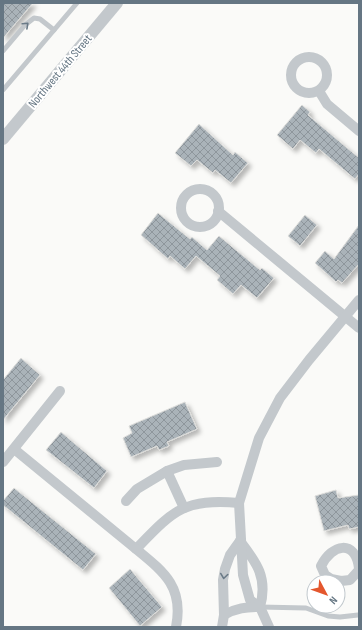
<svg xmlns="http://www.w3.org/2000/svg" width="362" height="630" font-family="'Sofia Sans Condensed',sans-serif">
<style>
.building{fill:url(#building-cross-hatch);stroke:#dcdcda;filter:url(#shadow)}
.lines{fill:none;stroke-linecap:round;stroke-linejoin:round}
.service{stroke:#c3c8cc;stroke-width:5}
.minor{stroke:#c3c8cc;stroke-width:10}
.tertiary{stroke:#c3c8cc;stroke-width:12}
.oneway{stroke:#6a7a87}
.labels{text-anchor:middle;stroke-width:4;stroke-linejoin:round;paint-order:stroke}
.street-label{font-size:12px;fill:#657683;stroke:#fff}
</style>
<defs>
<pattern id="building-cross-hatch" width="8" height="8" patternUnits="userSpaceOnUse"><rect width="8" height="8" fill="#aab3b9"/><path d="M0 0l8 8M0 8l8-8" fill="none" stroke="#8e969c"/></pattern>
<filter id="shadow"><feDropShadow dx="3.5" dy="3.5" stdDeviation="2" flood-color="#0004"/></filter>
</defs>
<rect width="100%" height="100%" fill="#fafaf8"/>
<g class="building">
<polygon points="3,3 33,3 3,38"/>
<polygon points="302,105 310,112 308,115 359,158 359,174 355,179 319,149 316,153 300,140 293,149 277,135"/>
<polygon points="199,124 233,155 235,152 248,163 231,183 215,170 213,173 197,160 191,166 175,153"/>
<polygon points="158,213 190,239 192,237 207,250 219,236 260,270 262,268 274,278 257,298 241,285 233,294 217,280 220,276 196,256 185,269 170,256 168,259 141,235"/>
<polygon points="305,215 317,225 300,246 288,236"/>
<polygon points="359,225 359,264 342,283 338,280 336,282 315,263 325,251 334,259"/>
<polygon points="21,358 40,375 3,420 3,380"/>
<polygon points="185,402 197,429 167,442 169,446 159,450 157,446 131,457 123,438 132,433 129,426"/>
<polygon points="61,432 107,471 94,488 46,450"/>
<polygon points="14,488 96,554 83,570 3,505 3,501"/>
<polygon points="336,490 338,498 359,495 359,527 349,529 348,525 324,531 315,496"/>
<polygon points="130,569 162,607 140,626 109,588"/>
</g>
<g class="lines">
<g class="service">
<polyline points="3,51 25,25 34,18 40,19 54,30"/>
<polyline points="3,90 77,3"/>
<polyline points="260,607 306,608 328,616 340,617 358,615"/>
</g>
<g class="minor">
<circle cx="309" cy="75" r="18"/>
<polyline points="319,91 327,104 359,131"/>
<circle cx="200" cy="208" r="19"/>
<polyline points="218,211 359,328"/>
<path d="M14,449l122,100c37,-38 47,-51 103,-46"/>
<polyline points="3,462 60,391"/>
<polyline points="126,501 137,489 167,471"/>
<polyline points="184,508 167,471 184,465 217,462"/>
<path d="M240,541c17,22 28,37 20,66"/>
<path d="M136,549c28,23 48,38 40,78"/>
<path d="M359,568c-4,-29 -27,-24 -38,-2l4,9 6,4 10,2 9,-1 9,-10"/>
<polyline points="260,607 250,600 243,575 239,503 259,438 280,398 309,360 359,300"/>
<polyline points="260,607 269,627"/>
<path d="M224,615c12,-7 22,-8 36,-8"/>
<polyline points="222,627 224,615 223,580 225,569 230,555 240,541"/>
</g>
<polyline class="tertiary" points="3,139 117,3"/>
</g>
<defs><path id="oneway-chevron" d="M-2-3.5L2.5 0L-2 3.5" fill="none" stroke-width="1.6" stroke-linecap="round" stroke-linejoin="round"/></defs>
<g class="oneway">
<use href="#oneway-chevron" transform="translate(26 25) rotate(-43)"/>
<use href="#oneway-chevron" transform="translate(224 576) rotate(98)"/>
</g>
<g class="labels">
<g class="street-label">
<text transform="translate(60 71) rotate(-50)" y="4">Northwest 44th Street</text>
</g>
</g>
<rect width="362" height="630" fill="none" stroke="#657683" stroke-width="8"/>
<g transform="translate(326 594) rotate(131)"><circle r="19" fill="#ffffff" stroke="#c1c8cd"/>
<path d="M0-3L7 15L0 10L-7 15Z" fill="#e4572e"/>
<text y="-6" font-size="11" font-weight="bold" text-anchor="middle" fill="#657683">N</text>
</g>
</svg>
